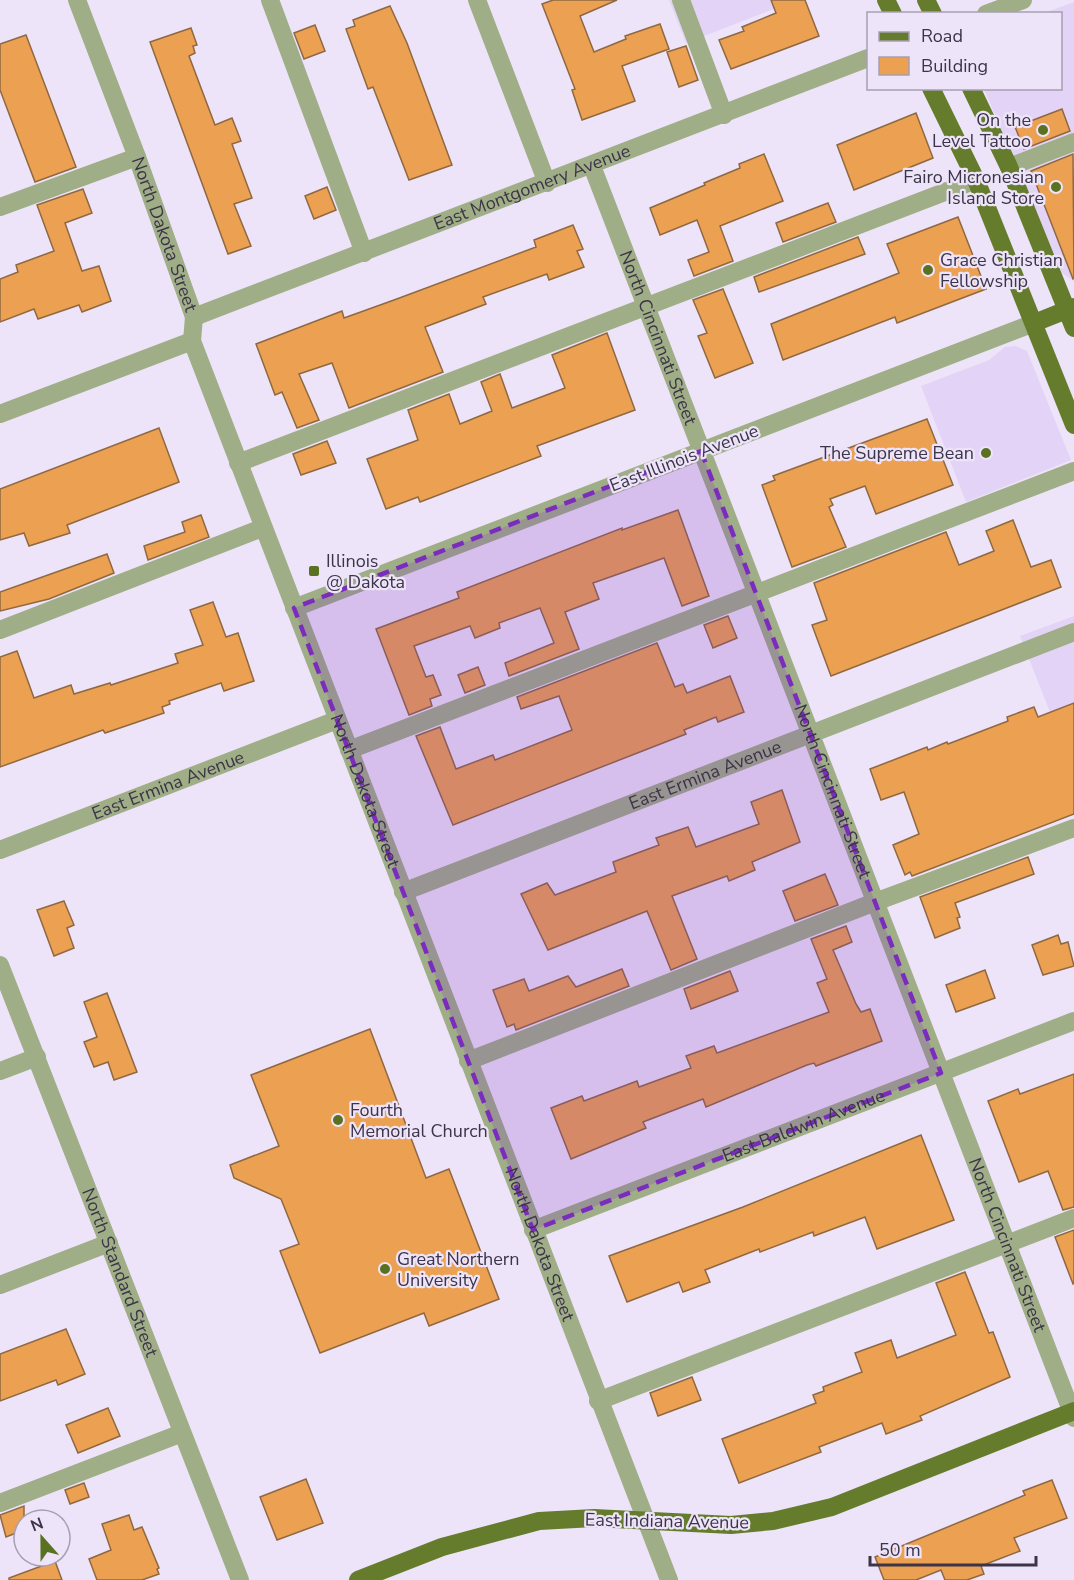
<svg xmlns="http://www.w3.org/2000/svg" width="1074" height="1580" font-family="'Nunito Sans',sans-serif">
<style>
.built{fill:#e3d4f7}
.building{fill:#eca051;stroke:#8f6842;stroke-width:1.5}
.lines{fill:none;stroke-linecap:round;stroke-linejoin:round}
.minor{stroke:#9fae86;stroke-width:18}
.major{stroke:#647c2b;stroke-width:18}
.marked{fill:#7b2cbf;fill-opacity:0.2;stroke:#7b2cbf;stroke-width:4.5;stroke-dasharray:12 8;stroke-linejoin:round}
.poi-dot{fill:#5a7122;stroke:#ede4f9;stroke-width:2}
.labels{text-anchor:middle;stroke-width:4.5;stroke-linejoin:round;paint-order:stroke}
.poi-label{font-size:18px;fill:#3c3448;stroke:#ede4f9;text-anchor:start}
.street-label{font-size:18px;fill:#3c3448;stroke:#ede4f9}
</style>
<rect width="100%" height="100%" fill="#ede4f9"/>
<g class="built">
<polygon points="669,0 797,0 686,43"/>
<polygon points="1074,2 1074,281 1062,273 984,89 1060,88 1060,14 1044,13"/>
<polygon points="1016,346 1027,351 1071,460 966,502 921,386 989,360 1005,347"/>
<polygon points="1074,616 1074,767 1072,768 1020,636"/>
</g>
<g class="building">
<polygon points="553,0 617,0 580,16 594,52 626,39 625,36 660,24 669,49 622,66 635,101 582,120 572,90 575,89 542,4"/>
<polygon points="771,0 805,0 819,36 731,69 719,40 744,31 742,27 776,13"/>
<polygon points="390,6 407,43 452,165 409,180 373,87 368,89 346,29 355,26 353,20"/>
<polygon points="315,25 325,51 304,59 294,33"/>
<polygon points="191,28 197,45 193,46 195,53 189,56 215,125 232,118 241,141 232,144 252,198 234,204 251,246 228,254 150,42"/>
<polygon points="26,35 76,167 35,182 0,90 0,44"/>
<polygon points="686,46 698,80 679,87 667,52"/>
<polygon points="1062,109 1070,131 1024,149 1015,127"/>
<polygon points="916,113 933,158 854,190 837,145"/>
<polygon points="764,154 783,201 720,226 733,261 694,276 688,260 709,252 697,220 660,235 650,208 705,185 704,183 740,168 739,164"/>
<polygon points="1073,154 1074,278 1073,279 1031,171"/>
<polygon points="327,187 336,210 314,219 305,196"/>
<polygon points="83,189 92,213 65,223 82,271 99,266 111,301 82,312 79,305 38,319 34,309 0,322 0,279 18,272 16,265 54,251 37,205"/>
<polygon points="828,203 836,222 783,242 776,223"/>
<polygon points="958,217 986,289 897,323 895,317 783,360 771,324 899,273 887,244"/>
<polygon points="573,225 583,249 577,251 584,267 549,280 547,274 483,297 486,304 425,327 443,372 349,408 332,363 299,374 319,420 297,428 282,392 275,395 256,344 342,311 344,318 394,300 536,247 534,240"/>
<polygon points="858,237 865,254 759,292 754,277"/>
<polygon points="723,289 753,363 715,378 698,336 707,333 693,300"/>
<polygon points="607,333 635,410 537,446 541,456 420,502 418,497 386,509 367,459 418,440 408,410 449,394 460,424 492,411 481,382 500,374 512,408 565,388 552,355"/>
<polygon points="927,419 953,485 876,514 865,486 830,499 833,505 829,507 846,547 792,567 762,485 775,480 773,476"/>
<polygon points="159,428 179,482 67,525 70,533 29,546 24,533 0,540 0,489"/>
<polygon points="327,441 336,463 301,475 293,454"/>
<polygon points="678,510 709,596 682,606 664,558 593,583 599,599 565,612 579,649 509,676 505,663 554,643 540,608 499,623 500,628 475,638 470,626 414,646 426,677 433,675 441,695 430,699 432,706 409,715 376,629 459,598 457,592 622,528 622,530"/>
<polygon points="201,515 209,537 148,560 144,546 185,532 182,522"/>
<polygon points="1013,520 1031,567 1051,560 1061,587 831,676 812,625 827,620 814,583 946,532 959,565 994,551 986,531"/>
<polygon points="107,554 114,573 49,599 0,611 0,592"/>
<polygon points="213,602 226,637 238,633 254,681 224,691 221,683 169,701 170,704 162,707 164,713 105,733 103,730 0,767 0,657 17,651 34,698 71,685 74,694 110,683 111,685 178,663 175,654 203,645 190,610"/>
<polygon points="728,616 737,638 713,648 704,625"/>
<polygon points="657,643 675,687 683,684 687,693 730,676 744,712 718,722 716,717 684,730 686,734 453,825 416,736 440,727 456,769 493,755 495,760 572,730 559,696 521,709 517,697"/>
<polygon points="478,667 485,685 465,693 458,675"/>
<polygon points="1074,703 1074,814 912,876 910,872 905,875 893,845 919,834 904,792 881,800 870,769 927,747 928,750 947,742 948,744 1008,721 1007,717 1034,707 1038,717"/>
<polygon points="782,790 800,842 752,862 755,870 729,881 727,876 672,896 697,959 671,970 647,911 548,950 521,894 547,883 555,895 616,872 613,862 659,845 656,838 688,827 696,847 759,824 751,802"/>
<polygon points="1028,857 1034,874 955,903 960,917 957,918 960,928 935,938 920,897"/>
<polygon points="825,874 838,905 795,921 783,891"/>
<polygon points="64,901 74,925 67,928 74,948 54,956 37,910"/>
<polygon points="846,926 852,942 833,950 856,1004 861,1012 870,1009 882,1041 816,1066 814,1063 807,1065 706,1107 703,1099 643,1122 646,1128 571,1159 551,1108 582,1096 584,1101 637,1081 639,1087 691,1068 686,1056 714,1046 717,1053 829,1012 817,983 827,979 811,939"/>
<polygon points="1058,935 1061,944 1068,942 1074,966 1043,975 1032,945"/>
<polygon points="622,969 629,986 516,1030 514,1024 507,1027 493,990 524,979 529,991 568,976 576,987"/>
<polygon points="985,970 995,998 956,1012 946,985"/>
<polygon points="730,971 738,991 691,1009 684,989"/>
<polygon points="107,993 137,1072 114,1080 108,1062 94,1067 84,1042 97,1037 84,1002"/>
<polygon points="370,1029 426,1178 449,1169 499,1299 429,1326 424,1313 320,1353 280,1251 299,1244 281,1199 234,1178 230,1165 279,1146 251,1075"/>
<polygon points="1074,1074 1074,1207 1063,1210 1048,1171 1019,1182 988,1101 1018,1089 1020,1094"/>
<polygon points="921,1135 954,1220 877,1249 865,1217 814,1236 813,1232 760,1252 759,1249 705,1270 710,1282 683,1292 679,1282 627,1302 609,1256 743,1207"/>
<polygon points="1074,1230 1074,1283 1073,1284 1055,1237"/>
<polygon points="965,1272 989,1333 993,1332 1010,1377 920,1416 922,1420 886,1434 882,1423 819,1447 821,1452 739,1483 722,1439 816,1403 813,1395 824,1391 823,1387 862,1372 855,1353 891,1340 897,1358 956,1335 936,1283"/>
<polygon points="66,1329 85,1374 58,1385 56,1380 0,1401 0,1354"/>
<polygon points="692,1377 701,1400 658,1416 650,1393"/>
<polygon points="108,1408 120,1436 78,1453 66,1425"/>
<polygon points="306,1479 323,1523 277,1540 260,1497"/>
<polygon points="1052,1480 1067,1518 1014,1538 1020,1551 981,1566 984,1574 967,1580 945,1580 941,1570 916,1580 884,1580 875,1557 1025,1495 1023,1491"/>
<polygon points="84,1483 89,1497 70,1504 65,1490"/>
<polygon points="24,1506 24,1530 6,1537 0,1515"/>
<polygon points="129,1515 134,1530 142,1527 159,1568 157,1569 159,1574 142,1580 97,1580 89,1559 111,1550 102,1524"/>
<polygon points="55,1561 62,1580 9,1580 9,1578"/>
</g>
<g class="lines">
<g class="minor">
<path id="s1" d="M77,0l60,157 57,160 -2,24 477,1239"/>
<polyline points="270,0 364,253"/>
<polyline points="477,0 547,183"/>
<polyline points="681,0 724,115"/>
<polyline points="986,14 1023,0"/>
<path id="s2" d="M592,166l482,1252"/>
<polyline points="1009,167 1074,142"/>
<polyline points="0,207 137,157"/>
<path id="s3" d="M194,317l674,-259"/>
<polyline points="0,414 192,341"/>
<polyline points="238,463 976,180"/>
<polyline points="294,608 1034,323"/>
<polyline points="0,630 262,528"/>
<polyline points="349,750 1074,471"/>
<path id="s4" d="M0,850l337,-130"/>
<path id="s5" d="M403,892l671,-260"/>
<path id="s6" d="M0,965l240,615"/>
<polyline points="468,1061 875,902 1074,828"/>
<polyline points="0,1071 37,1057"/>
<path id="s7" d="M533,1230l541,-209"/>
<polyline points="0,1285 109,1243"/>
<polyline points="598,1401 1074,1218"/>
<polyline points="0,1503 182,1433"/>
</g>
<g class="major">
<polyline points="886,0 893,14"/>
<polyline points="926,0 933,14"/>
<polyline points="931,88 976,180 1074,425"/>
<polyline points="971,88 1009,167 1074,328"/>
<polyline points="1034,323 1074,307"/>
<polyline points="358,1580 442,1547 539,1521 594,1518 731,1525 773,1521 832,1507 1074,1411"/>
</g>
</g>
<path class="marked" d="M701,451l240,622 -408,157 -239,-622z"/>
<g class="poi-dot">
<circle cx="1043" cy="130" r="6"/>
<circle cx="1056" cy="187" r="6"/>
<circle cx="928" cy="270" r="6"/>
<circle cx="986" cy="453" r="6"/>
<rect x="308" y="565" width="12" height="12" rx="3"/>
<circle cx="338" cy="1120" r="6"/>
<circle cx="385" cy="1269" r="6"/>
</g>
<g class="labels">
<g class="poi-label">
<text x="1031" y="126" text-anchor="end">On the<tspan x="1031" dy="21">Level Tattoo</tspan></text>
<text x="1044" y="183" text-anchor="end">Fairo Micronesian<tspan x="1044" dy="21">Island Store</tspan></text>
<text x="940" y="266">Grace Christian<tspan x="940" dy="21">Fellowship</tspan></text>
<text x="974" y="459" text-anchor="end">The Supreme Bean</text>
<text x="326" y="567">Illinois<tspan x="326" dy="21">@ Dakota</tspan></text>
<text x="350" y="1116">Fourth<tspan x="350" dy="21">Memorial Church</tspan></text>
<text x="397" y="1265">Great Northern<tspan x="397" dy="21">University</tspan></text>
</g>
<g class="street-label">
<text dy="6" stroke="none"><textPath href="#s3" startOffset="362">East Montgomery Avenue</textPath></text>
<text dy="6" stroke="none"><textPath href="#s1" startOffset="250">North Dakota Street</textPath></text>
<text dy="6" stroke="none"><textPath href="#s2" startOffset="184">North Cincinnati Street</textPath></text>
<text transform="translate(684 458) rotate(-21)" y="6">East Illinois Avenue</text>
<text dy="6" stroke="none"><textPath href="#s5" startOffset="324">East Ermina Avenue</textPath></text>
<text dy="6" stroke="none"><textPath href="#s4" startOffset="180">East Ermina Avenue</textPath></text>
<text dy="6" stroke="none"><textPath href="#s1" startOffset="844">North Dakota Street</textPath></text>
<text dy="6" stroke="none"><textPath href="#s2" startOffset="670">North Cincinnati Street</textPath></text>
<text dy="6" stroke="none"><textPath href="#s7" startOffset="290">East Baldwin Avenue</textPath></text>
<text dy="6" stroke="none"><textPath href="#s2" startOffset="1156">North Cincinnati Street</textPath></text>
<text dy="6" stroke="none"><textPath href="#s1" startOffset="1330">North Dakota Street</textPath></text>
<text dy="6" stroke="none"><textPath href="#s6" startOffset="330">North Standard Street</textPath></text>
<text transform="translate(667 1521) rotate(1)" y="6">East Indiana Avenue</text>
</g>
</g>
<rect x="867" y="12" width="195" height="78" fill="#ede4f9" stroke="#a69eb2" stroke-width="1.5"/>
<rect x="879" y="32" width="30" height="9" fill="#647c2b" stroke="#a69eb2" stroke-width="1.5"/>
<text x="921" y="42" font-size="18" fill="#3c3448">Road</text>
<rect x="879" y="57" width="30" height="18" fill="#eca051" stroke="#a69eb2" stroke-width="1.5"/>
<text x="921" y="72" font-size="18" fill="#3c3448">Building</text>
<g transform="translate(42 1538) rotate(339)"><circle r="28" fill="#ede4f9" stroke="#a69eb2" stroke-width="1.5"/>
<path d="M0-4.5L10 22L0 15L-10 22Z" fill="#5a7122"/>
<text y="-9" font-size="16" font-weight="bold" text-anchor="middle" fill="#3c3448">N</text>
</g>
<path d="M870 1556v9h166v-9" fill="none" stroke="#3c3448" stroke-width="3"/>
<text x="879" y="1556" font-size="18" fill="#3c3448" stroke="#ede4f9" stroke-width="4.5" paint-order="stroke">50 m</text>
</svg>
